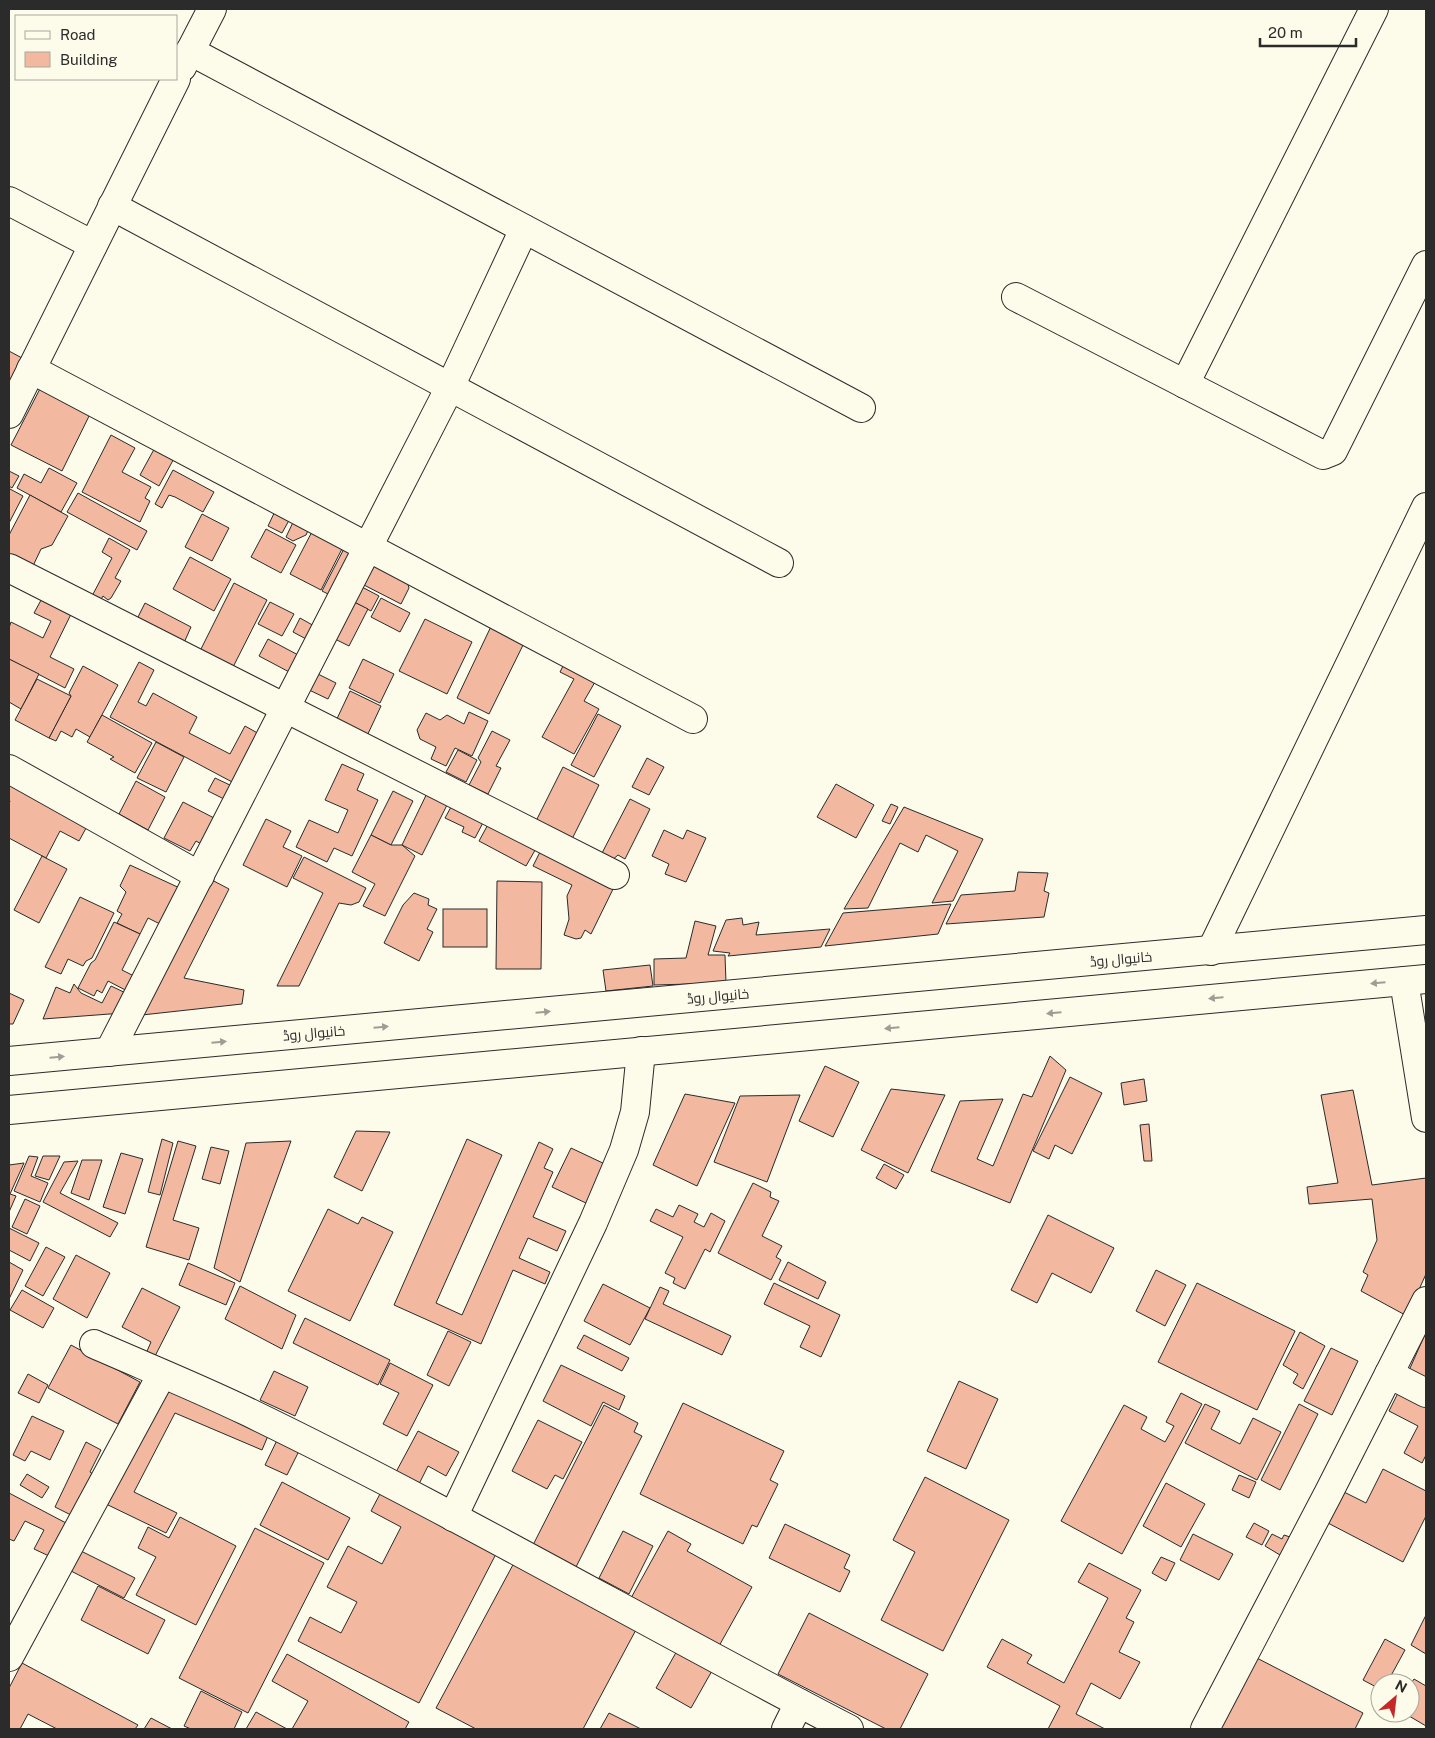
<svg xmlns="http://www.w3.org/2000/svg" width="1435" height="1738" font-family="'Public Sans',Cairo,sans-serif">
<style>
.building{fill:#f2b8a0;stroke:#2b2b2b}
.lines{fill:none;stroke-linecap:round;stroke-linejoin:round}
.street-casing{stroke:#2b2b2b;stroke-width:30}
.primary-casing{stroke:#2b2b2b;stroke-width:30}
.street{stroke:#fdfbea;stroke-width:28}
.primary{stroke:#fdfbea;stroke-width:28}
.oneway{fill:#9e9d94}
.labels{text-anchor:middle;stroke-width:4;stroke-linejoin:round;paint-order:stroke}
.street-label{font-size:14px;fill:#2b2b2b;stroke:#fdfbea}
</style>
<rect width="100%" height="100%" fill="#fdfbea"/>
<g class="building">
<polygon points="9,351 22,358 9,385"/>
<polygon points="44,381 94,406 62,471 11,445"/>
<polygon points="111,435 135,448 122,472 151,487 145,498 150,501 140,522 82,492"/>
<polygon points="158,442 177,453 159,486 140,475"/>
<polygon points="49,468 77,483 61,512 17,488 24,474 41,483"/>
<polygon points="173,470 214,492 203,512 175,497 169,495 162,508 155,504"/>
<polygon points="9,471 19,476 12,488 9,486"/>
<polygon points="10,489 23,496 9,523 9,491"/>
<polygon points="78,493 147,531 137,550 67,512"/>
<polygon points="30,495 68,516 52,545 41,549 32,568 9,555 9,535"/>
<polygon points="277,507 292,515 282,533 268,526"/>
<polygon points="202,514 229,528 212,561 185,547"/>
<polygon points="297,514 312,522 306,535 293,541 286,537"/>
<polygon points="316,524 347,539 321,590 290,574"/>
<polygon points="266,529 296,545 281,573 251,557"/>
<polygon points="109,538 130,550 115,578 121,581 111,598 108,600 103,596 100,601 92,596 112,558 102,552"/>
<polygon points="347,543 362,550 338,599 322,591"/>
<polygon points="190,557 231,579 214,611 173,589"/>
<polygon points="375,559 405,574 409,588 401,604 362,584"/>
<polygon points="234,583 267,600 231,671 198,655"/>
<polygon points="362,587 379,596 371,611 354,602"/>
<polygon points="46,591 75,606 50,657 74,669 65,688 9,659 9,628 11,622 43,638 51,621 34,613"/>
<polygon points="381,598 410,613 400,632 371,617"/>
<polygon points="270,602 294,614 282,636 258,624"/>
<polygon points="354,602 368,609 349,646 335,639"/>
<polygon points="145,603 191,627 183,645 136,621"/>
<polygon points="300,618 316,627 308,640 293,632"/>
<polygon points="495,618 528,635 489,714 457,698"/>
<polygon points="425,619 472,642 447,694 399,671"/>
<polygon points="268,639 302,657 293,674 259,656"/>
<polygon points="567,658 599,675 584,701 599,709 574,754 542,737 574,679 560,672"/>
<polygon points="9,659 39,674 21,709 9,702"/>
<polygon points="363,659 394,674 380,703 349,688"/>
<polygon points="139,662 154,670 138,702 146,706 153,693 197,717 189,733 230,754 245,726 261,735 234,783 110,717"/>
<polygon points="83,666 118,685 90,737 76,729 72,737 61,731 56,741 49,738 71,696 69,693"/>
<polygon points="316,673 336,683 328,699 307,689"/>
<polygon points="37,679 71,696 49,738 15,720"/>
<polygon points="350,691 381,706 366,738 335,723"/>
<polygon points="469,712 488,721 472,756 455,748 446,766 431,759 436,747 420,739 417,730 426,713 440,720 447,715 464,724"/>
<polygon points="598,714 621,726 594,777 571,765"/>
<polygon points="102,715 152,743 135,773 110,759 114,757 87,742"/>
<polygon points="492,731 510,740 496,766 501,768 488,794 469,785 481,762 478,758"/>
<polygon points="156,742 184,757 166,792 137,778"/>
<polygon points="458,750 477,760 466,782 446,772"/>
<polygon points="647,758 664,767 649,795 632,787"/>
<polygon points="342,764 364,774 357,790 378,800 352,856 334,848 327,862 296,847 309,820 338,833 348,810 325,800"/>
<polygon points="563,767 599,785 571,841 535,823"/>
<polygon points="9,777 91,819 79,841 60,831 46,858 9,838 9,804 10,801 9,800"/>
<polygon points="215,778 232,786 226,800 208,791"/>
<polygon points="136,781 165,797 148,830 119,814"/>
<polygon points="836,784 874,805 856,838 817,817"/>
<polygon points="430,787 487,815 475,838 462,832 464,827 445,818 451,807 447,805 422,855 402,845"/>
<polygon points="393,791 413,801 391,845 371,835"/>
<polygon points="630,799 650,809 625,859 618,855 611,861 601,855"/>
<polygon points="183,802 216,819 203,845 196,841 190,851 164,838"/>
<polygon points="891,804 898,807 890,824 882,821"/>
<polygon points="904,807 983,839 953,901 932,903 958,851 926,835 918,852 900,843 868,908 844,909"/>
<polygon points="266,819 291,831 283,847 302,856 287,887 243,865"/>
<polygon points="491,819 538,845 526,866 479,841"/>
<polygon points="664,830 683,839 687,830 706,838 686,882 665,874 669,864 652,856"/>
<polygon points="371,835 391,845 402,845 415,856 385,916 363,906 375,884 352,872"/>
<polygon points="543,846 616,883 591,934 585,930 581,938 576,939 564,935 569,919 567,896 572,885 533,866"/>
<polygon points="42,856 67,869 39,923 14,910"/>
<polygon points="304,857 366,888 359,902 351,905 339,903 299,986 277,986 323,893 293,878"/>
<polygon points="130,865 184,890 166,927 148,918 140,934 117,923 122,914 117,911 126,892 120,886"/>
<polygon points="1018,872 1048,873 1044,891 1049,893 1044,917 946,924 961,895 1015,891"/>
<polygon points="210,879 229,889 184,978 244,990 242,1004 142,1015"/>
<polygon points="497,881 542,882 541,969 496,969"/>
<polygon points="414,893 429,899 428,905 437,909 427,929 433,932 419,961 384,943 403,905"/>
<polygon points="80,897 114,913 92,958 86,961 83,966 68,959 61,974 45,967"/>
<polygon points="951,904 938,934 825,946 843,913"/>
<rect x="443" y="909" width="44" height="38"/>
<polygon points="742,918 743,925 759,922 756,935 830,929 821,947 728,956 730,953 713,951 726,920"/>
<polygon points="695,921 716,926 708,955 725,955 726,983 654,985 654,959 686,958"/>
<polygon points="114,922 140,934 122,970 140,979 133,994 108,981 102,993 97,990 94,996 78,988 91,963 95,960"/>
<polygon points="650,965 653,986 606,991 603,970"/>
<polygon points="74,984 81,993 102,1003 111,986 132,996 123,1013 43,1019 56,987 70,993"/>
<polygon points="9,993 24,1000 13,1024 9,1024"/>
<polygon points="1050,1056 1066,1070 1010,1203 931,1171 960,1101 1003,1099 977,1159 993,1166 1023,1094 1032,1097"/>
<polygon points="825,1066 859,1082 833,1137 799,1121"/>
<polygon points="1070,1077 1102,1093 1072,1154 1055,1145 1049,1159 1033,1151"/>
<polygon points="1144,1079 1147,1101 1124,1105 1121,1083"/>
<polygon points="891,1089 945,1095 908,1173 861,1150"/>
<polygon points="1353,1090 1372,1185 1426,1178 1426,1274 1407,1316 1361,1291 1368,1275 1363,1272 1377,1240 1372,1199 1309,1204 1307,1187 1338,1183 1321,1095"/>
<polygon points="685,1094 735,1103 697,1186 653,1165"/>
<polygon points="800,1095 767,1182 714,1162 740,1096"/>
<polygon points="1149,1124 1152,1161 1144,1161 1140,1125"/>
<polygon points="356,1131 390,1132 362,1191 334,1177"/>
<polygon points="162,1139 173,1143 160,1195 148,1192"/>
<polygon points="467,1139 502,1155 436,1303 462,1315 539,1142 553,1149 544,1168 553,1172 533,1217 566,1231 557,1251 528,1238 519,1258 550,1272 545,1284 513,1270 481,1344 394,1305"/>
<polygon points="178,1141 196,1146 173,1220 199,1228 189,1260 146,1247"/>
<polygon points="291,1141 240,1282 214,1268 246,1143"/>
<polygon points="211,1147 229,1151 220,1184 202,1179"/>
<polygon points="571,1148 607,1165 588,1204 552,1187"/>
<polygon points="121,1153 143,1159 125,1214 103,1207"/>
<polygon points="29,1156 38,1157 31,1176 48,1183 40,1202 14,1191"/>
<polygon points="43,1156 60,1156 49,1180 35,1176"/>
<polygon points="82,1160 102,1160 89,1200 71,1193"/>
<polygon points="78,1161 60,1193 118,1223 110,1237 43,1202 64,1162"/>
<polygon points="24,1163 10,1194 16,1196 9,1212 9,1165"/>
<polygon points="884,1164 904,1175 896,1189 876,1178"/>
<polygon points="753,1183 771,1192 770,1197 779,1201 762,1236 782,1246 776,1257 781,1260 771,1280 718,1253"/>
<polygon points="25,1199 40,1206 27,1234 12,1227"/>
<polygon points="679,1205 698,1214 694,1222 704,1227 711,1213 725,1221 710,1252 705,1249 685,1289 673,1283 675,1278 665,1273 683,1237 650,1221 656,1209 673,1217"/>
<polygon points="328,1209 358,1224 362,1217 393,1232 350,1321 288,1291"/>
<polygon points="1048,1215 1114,1248 1091,1293 1052,1273 1037,1303 1011,1290"/>
<polygon points="9,1228 39,1243 30,1261 9,1250"/>
<polygon points="46,1247 65,1257 43,1296 25,1286"/>
<polygon points="76,1255 110,1273 87,1318 53,1299"/>
<polygon points="9,1262 23,1270 9,1299"/>
<polygon points="788,1262 826,1282 818,1299 779,1280"/>
<polygon points="188,1263 235,1283 226,1305 179,1285"/>
<polygon points="1156,1270 1186,1285 1165,1326 1136,1311"/>
<polygon points="774,1283 840,1315 821,1357 800,1347 810,1326 764,1304"/>
<polygon points="1197,1283 1295,1331 1257,1410 1158,1362"/>
<polygon points="603,1284 650,1308 630,1345 584,1321"/>
<polygon points="240,1286 296,1315 282,1349 225,1319"/>
<polygon points="660,1287 669,1291 663,1304 731,1336 722,1355 645,1319"/>
<polygon points="142,1288 180,1307 152,1362 144,1358 151,1342 122,1327"/>
<polygon points="22,1290 54,1308 43,1328 10,1310"/>
<polygon points="305,1318 390,1360 378,1385 293,1343"/>
<polygon points="448,1331 471,1342 449,1386 427,1375"/>
<polygon points="1300,1332 1325,1346 1303,1389 1293,1383 1298,1374 1283,1365"/>
<polygon points="1426,1332 1426,1384 1407,1375"/>
<polygon points="584,1335 629,1358 622,1371 577,1348"/>
<polygon points="71,1345 140,1382 118,1424 48,1388"/>
<polygon points="1331,1348 1358,1361 1332,1415 1304,1401"/>
<polygon points="390,1363 433,1385 407,1436 383,1424 399,1393 380,1384"/>
<polygon points="561,1365 625,1396 619,1410 603,1402 591,1426 543,1401"/>
<polygon points="274,1371 308,1387 295,1416 260,1400"/>
<polygon points="28,1374 48,1385 39,1403 18,1393"/>
<polygon points="959,1381 998,1399 966,1469 927,1451"/>
<polygon points="167,1388 270,1431 262,1450 175,1413 134,1492 177,1513 166,1533 106,1504"/>
<polygon points="1181,1393 1202,1404 1122,1554 1061,1521 1124,1405 1147,1417 1141,1429 1165,1442 1174,1426 1166,1422"/>
<polygon points="1398,1393 1426,1407 1426,1455 1422,1463 1404,1453 1418,1426 1389,1411"/>
<polygon points="683,1403 784,1451 770,1480 778,1484 757,1527 752,1525 743,1544 640,1494"/>
<polygon points="1205,1404 1220,1411 1211,1429 1240,1444 1253,1418 1281,1432 1257,1480 1185,1443"/>
<polygon points="1299,1404 1318,1414 1280,1490 1261,1480"/>
<polygon points="604,1405 638,1423 634,1432 642,1436 576,1567 533,1545"/>
<polygon points="32,1416 64,1431 50,1460 31,1451 25,1461 13,1455"/>
<polygon points="538,1420 582,1442 563,1479 555,1475 547,1489 512,1471"/>
<polygon points="418,1431 459,1452 446,1476 428,1466 419,1484 396,1472"/>
<polygon points="281,1432 303,1443 287,1475 265,1465"/>
<polygon points="86,1442 101,1450 90,1472 93,1474 73,1516 55,1507"/>
<polygon points="1383,1469 1426,1491 1426,1516 1403,1562 1326,1522 1342,1491 1366,1503"/>
<polygon points="27,1474 49,1487 42,1498 20,1485"/>
<polygon points="1239,1475 1256,1482 1249,1498 1232,1490"/>
<polygon points="925,1477 1009,1520 943,1651 881,1620 915,1552 893,1540"/>
<polygon points="282,1482 350,1518 328,1560 260,1525"/>
<polygon points="1166,1483 1205,1504 1181,1547 1143,1526"/>
<polygon points="381,1492 497,1552 419,1703 298,1641 310,1617 341,1633 357,1602 327,1587 348,1546 382,1564 401,1527 371,1511"/>
<polygon points="9,1493 66,1523 49,1556 34,1549 44,1530 25,1521 14,1541 9,1539"/>
<polygon points="180,1517 236,1546 196,1625 136,1595 156,1557 138,1548 148,1527 169,1538"/>
<polygon points="1254,1523 1269,1531 1262,1545 1246,1537"/>
<polygon points="785,1524 850,1555 844,1568 850,1571 840,1592 769,1558"/>
<polygon points="255,1528 324,1563 248,1713 179,1678"/>
<polygon points="623,1531 653,1546 629,1594 599,1578"/>
<polygon points="668,1531 691,1544 687,1551 752,1587 719,1646 631,1598"/>
<polygon points="1193,1534 1233,1554 1219,1580 1180,1560"/>
<polygon points="1272,1534 1282,1539 1284,1535 1290,1537 1280,1555 1265,1546"/>
<polygon points="81,1551 135,1578 124,1598 71,1571"/>
<polygon points="1161,1557 1175,1563 1166,1581 1152,1573"/>
<polygon points="515,1561 638,1626 583,1729 476,1729 436,1708"/>
<polygon points="1089,1563 1141,1590 1126,1618 1134,1622 1119,1652 1140,1662 1120,1699 1091,1683 1076,1714 1105,1729 1048,1729 1060,1706 987,1667 1002,1639 1032,1655 1027,1663 1064,1683 1108,1598 1078,1582"/>
<polygon points="98,1586 165,1620 148,1654 81,1620"/>
<polygon points="809,1613 928,1674 900,1729 886,1729 778,1674"/>
<polygon points="1426,1615 1426,1654 1411,1645"/>
<polygon points="1385,1639 1405,1650 1387,1683 1380,1683 1380,1689 1363,1680"/>
<polygon points="678,1649 713,1669 691,1708 656,1688"/>
<polygon points="287,1654 409,1722 405,1729 292,1729 308,1701 272,1681"/>
<polygon points="1253,1656 1363,1713 1355,1729 1215,1729"/>
<polygon points="22,1663 138,1725 135,1729 57,1729 28,1714 20,1729 9,1729 9,1688"/>
<polygon points="1414,1679 1426,1686 1426,1726 1404,1713 1410,1713 1410,1685"/>
<polygon points="201,1691 242,1712 234,1729 191,1729 184,1726"/>
<polygon points="256,1712 287,1729 246,1729"/>
<polygon points="609,1713 641,1729 600,1729"/>
<polygon points="151,1718 172,1729 144,1729"/>
</g>
<g class="lines">
<defs>
<g id="street">
<polyline points="190,51 861,408"/>
<polyline points="182,67 212,9"/>
<polyline points="9,201 93,245"/>
<polyline points="112,206 779,563"/>
<polyline points="1016,297 1323,455 1333,451 1426,265"/>
<polyline points="31,369 693,719"/>
<polyline points="1185,384 1374,9"/>
<polyline points="9,414 176,79"/>
<polyline points="9,568 615,875"/>
<polyline points="9,769 200,876"/>
<polyline points="1211,951 1426,507"/>
<polyline points="1404,981 1426,1118"/>
<polyline points="109,1052 450,387 524,229"/>
<path d="M94,1344c50,22 102,43 152,67 205,99 402,214 603,318"/>
<polyline points="1389,1374 1426,1393"/>
<polyline points="453,1517 593,1223 624,1150 635,1112 641,1051"/>
<polyline points="9,1657 162,1374"/>
<polyline points="786,1729 799,1703"/>
<polyline points="1205,1729 1329,1492 1426,1301"/>
</g>
<g id="primary">
<polyline points="9,1061 1426,930"/>
<polyline points="9,1110 1426,979"/>
</g>
</defs>
<use href="#street" class="street-casing"/>
<use href="#primary" class="primary-casing"/>
<use href="#street" class="street"/>
<use href="#primary" class="primary"/>
</g>
<defs><path id="oneway-solid" d="M-6-.8H1V-3.2L6.5 0L1 3.2V.8H-6Z" transform="scale(1.25)"/></defs>
<g class="oneway">
<use href="#oneway-solid" transform="translate(1378 983) rotate(175)"/>
<use href="#oneway-solid" transform="translate(1216 998) rotate(175)"/>
<use href="#oneway-solid" transform="translate(543 1012) rotate(-5)"/>
<use href="#oneway-solid" transform="translate(1054 1013) rotate(175)"/>
<use href="#oneway-solid" transform="translate(381 1027) rotate(-5)"/>
<use href="#oneway-solid" transform="translate(892 1028) rotate(175)"/>
<use href="#oneway-solid" transform="translate(219 1042) rotate(-5)"/>
<use href="#oneway-solid" transform="translate(57 1057) rotate(-5)"/>
</g>
<g class="labels">
<g class="street-label">
<text transform="translate(1121 959) rotate(-5)" y="5">خانیوال روڈ</text>
<text transform="translate(718 996) rotate(-5)" y="5">خانیوال روڈ</text>
<text transform="translate(314 1033) rotate(-5)" y="5">خانیوال روڈ</text>
</g>
</g>
<rect width="1435" height="1738" fill="none" stroke="#2b2b2b" stroke-width="20"/>
<rect x="15" y="15" width="162" height="65" fill="#fdfbea" stroke="#a9a89e"/>
<rect x="25" y="31" width="25" height="8" fill="#fdfbea" stroke="#a9a89e"/>
<text x="60" y="40" font-size="15" fill="#2b2b2b">Road</text>
<rect x="25" y="52" width="25" height="15" fill="#f2b8a0" stroke="#a9a89e"/>
<text x="60" y="65" font-size="15" fill="#2b2b2b">Building</text>
<g transform="translate(1395 1698) rotate(28)"><circle r="24" fill="#fdfbea" stroke="#a9a89e"/>
<path d="M0-4L9 19L0 12L-9 19Z" fill="#c62828"/>
<text y="-8" font-size="14" font-weight="bold" text-anchor="middle" fill="#2b2b2b">N</text>
</g>
<path d="M1260 38v8h96v-8" fill="none" stroke="#2b2b2b" stroke-width="2.5"/>
<text x="1268" y="38" font-size="15" fill="#2b2b2b" stroke="#fdfbea" stroke-width="4" paint-order="stroke">20 m</text>
</svg>
